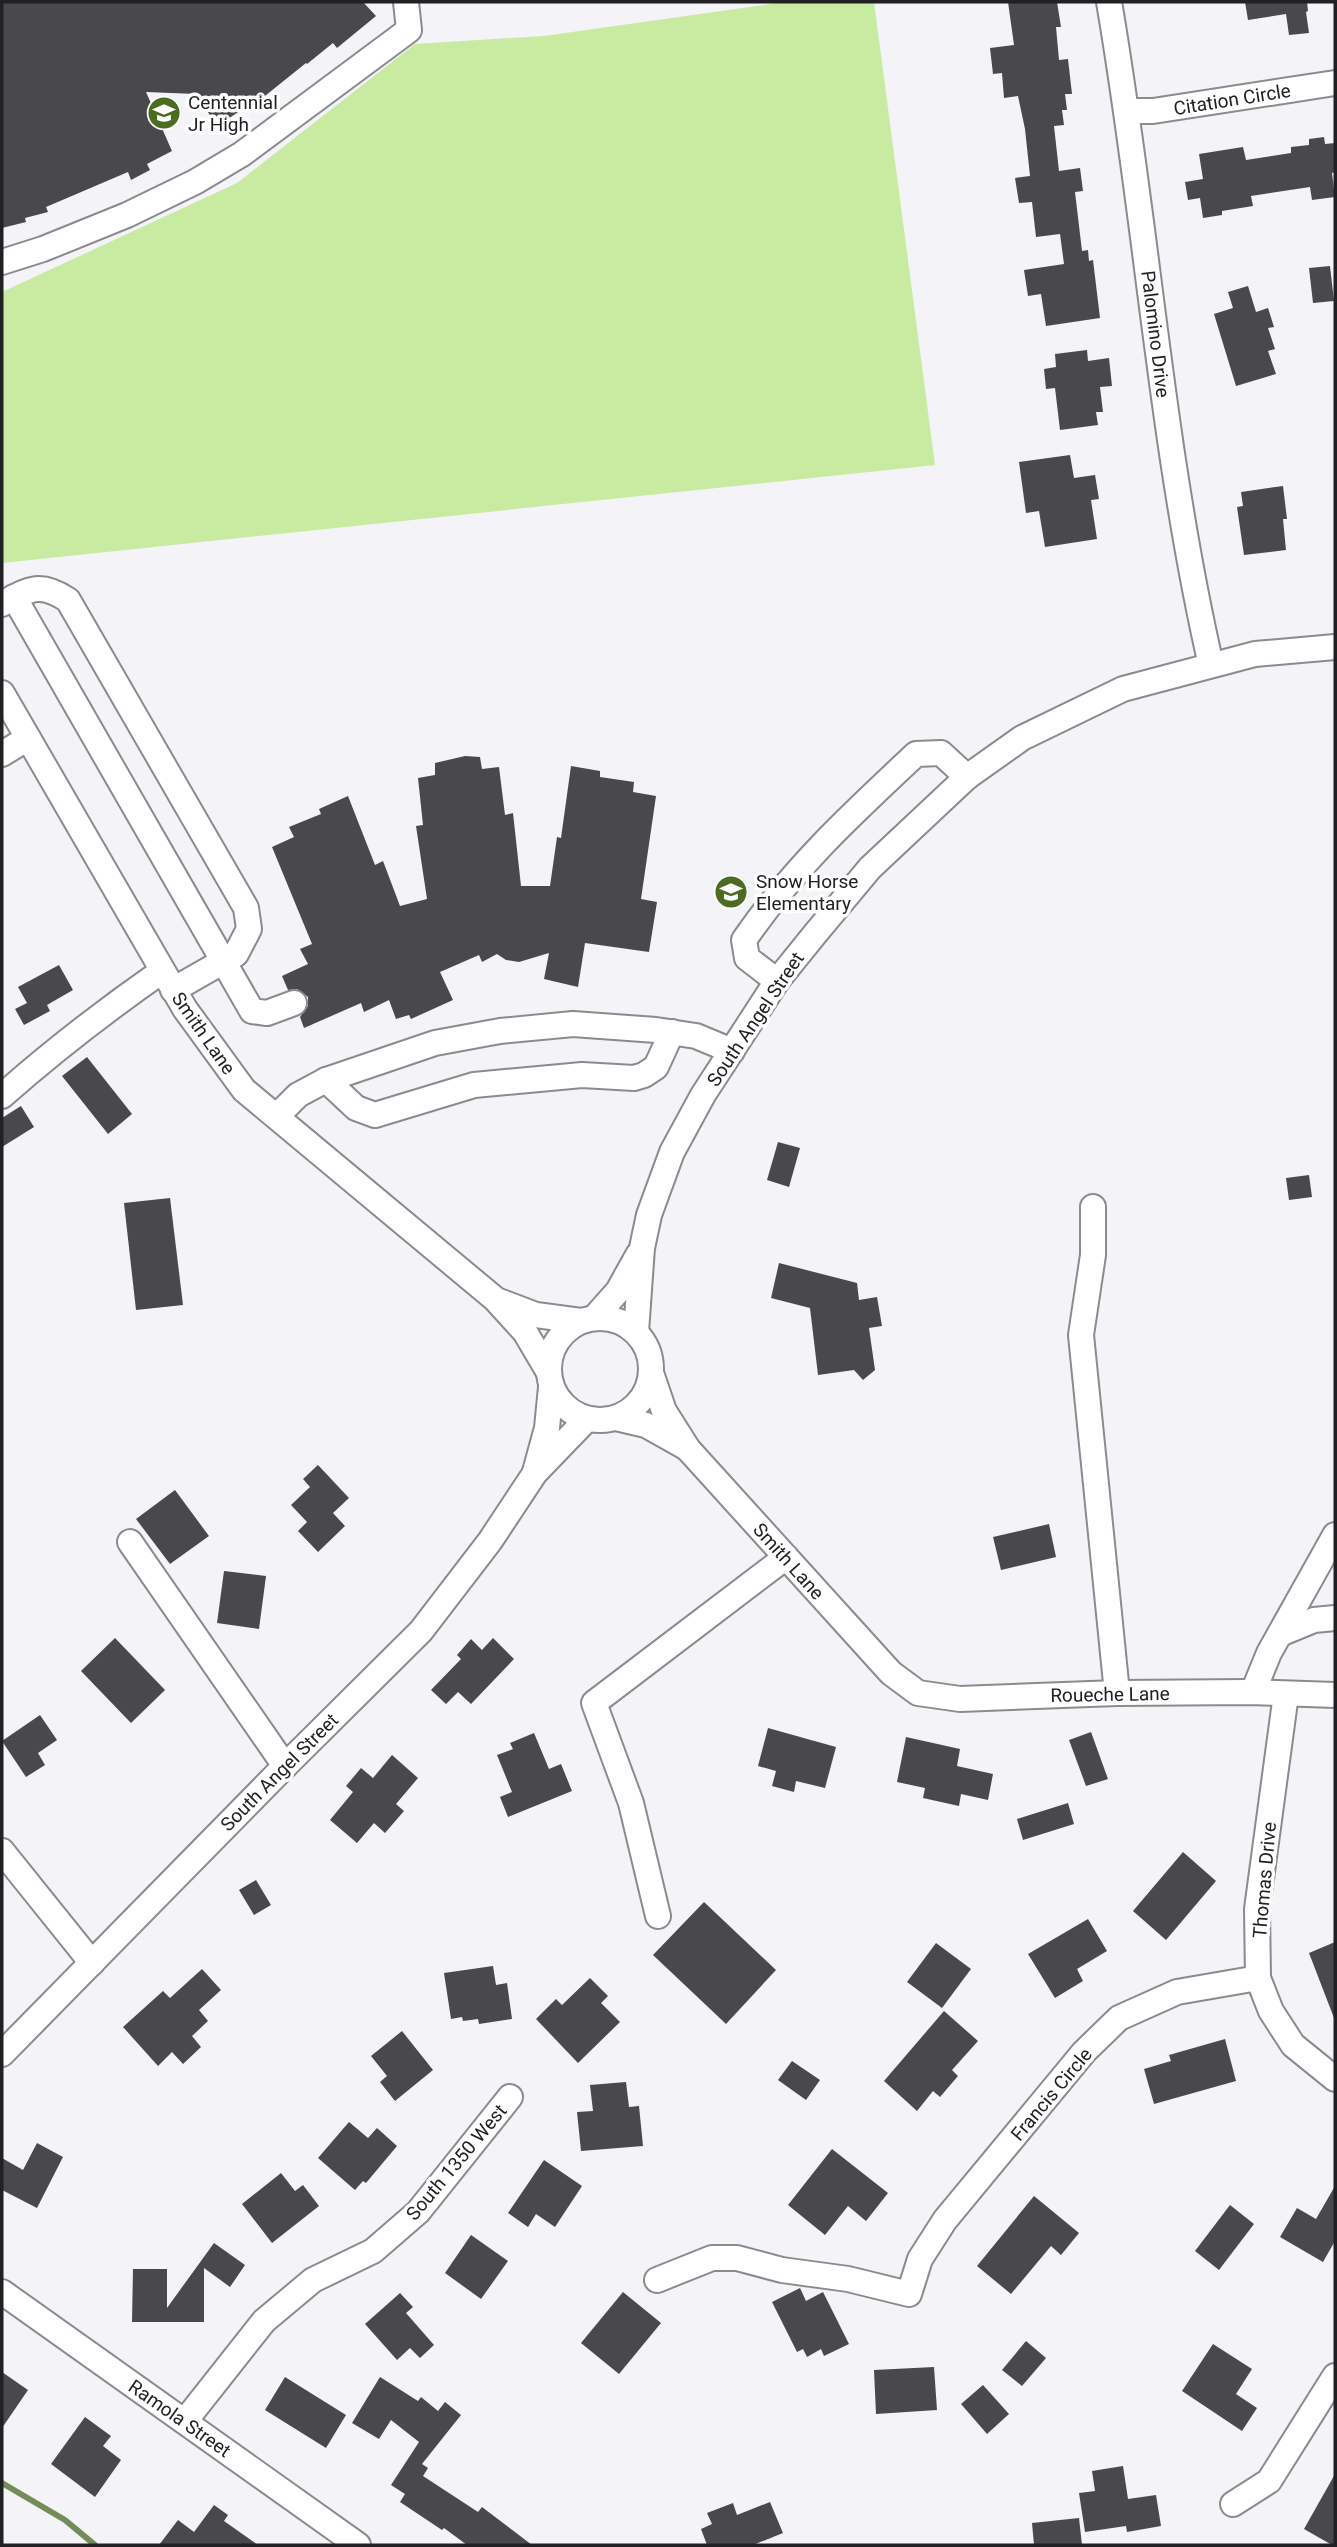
<svg xmlns="http://www.w3.org/2000/svg" width="1337" height="2547" font-family="Roboto,sans-serif">
<style>
.green{fill:#c8eba1}
.lines{fill:none;stroke-linecap:round;stroke-linejoin:round}
.stream{stroke:#738c58;stroke-width:6}
.building{fill:#49494d}
.minor-casing{stroke:#8b8b8f;stroke-width:28}
.minor{stroke:#fff;stroke-width:24}
.labels{text-anchor:middle;stroke-width:7;stroke-linejoin:round;paint-order:stroke}
.street-label{font-size:19px;fill:#212123;stroke:#fff}
.poi-label{font-size:19px;fill:#212123;stroke:#fff;text-anchor:start}
</style>
<rect width="100%" height="100%" fill="#f3f3f8"/>
<polygon class="green" points="785,2 874,2 935,465 2,563 2,292 237,183 415,44 544,36"/>
<g class="lines">
<polyline class="stream" points="2,2483 65,2520 95,2545"/>
</g>
<g class="building">
<polygon points="2,2 363,2 376,16 337,48 333,43 307,64 306,63 245,112 243,109 217,126 196,94 146,92 172,151 147,164 150,170 131,180 128,172 46,207 48,212 25,218 26,222 2,228"/>
<polygon points="1008,2 1057,2 1061,27 1056,27 1059,60 1068,59 1072,94 1065,94 1067,110 1062,110 1064,125 1054,126 1059,171 1080,168 1083,191 1075,192 1082,251 1088,250 1089,261 1093,260 1100,318 1046,326 1041,294 1028,296 1024,270 1064,264 1060,234 1036,237 1032,202 1019,203 1015,178 1030,176 1025,129 1018,96 1004,98 1002,73 993,74 990,48 1014,45"/>
<polygon points="1245,2 1307,2 1308,11 1306,12 1309,33 1289,35 1286,14 1248,20"/>
<polygon points="1324,137 1325,144 1335,143 1335,172 1332,173 1335,197 1312,200 1310,187 1251,196 1253,206 1222,211 1222,215 1203,218 1200,198 1188,200 1185,182 1203,179 1199,154 1243,147 1246,160 1291,153 1291,147 1309,145 1309,139"/>
<polygon points="1330,266 1334,301 1313,303 1309,268"/>
<polygon points="1248,286 1256,312 1268,308 1274,327 1268,328 1275,349 1268,351 1276,374 1236,386 1214,314 1233,308 1228,292"/>
<polygon points="1087,350 1088,361 1109,358 1112,386 1100,387 1103,412 1096,412 1098,425 1060,430 1055,388 1046,389 1044,369 1056,367 1055,354"/>
<polygon points="1070,455 1074,478 1095,475 1099,499 1091,500 1097,539 1045,547 1039,511 1026,513 1019,462"/>
<polygon points="1283,486 1287,519 1283,519 1286,550 1244,555 1237,507 1243,506 1241,492"/>
<polygon points="465,756 480,757 482,769 499,767 505,815 513,813 521,886 550,886 557,837 561,838 571,766 600,771 600,777 634,782 633,792 656,796 641,899 657,902 649,952 585,943 578,987 544,979 549,953 519,962 506,960 497,954 482,962 479,955 440,972 453,1000 411,1019 409,1015 396,1019 389,1000 364,1012 361,1003 304,1028 300,1017 308,1006 308,997 297,989 288,990 282,976 308,964 300,949 312,944 272,847 294,837 289,827 321,814 319,809 348,796 375,865 383,861 400,906 427,899 416,826 423,825 418,778 435,775 435,763"/>
<polygon points="59,965 73,990 47,1005 50,1011 24,1025 15,1009 27,1003 18,987"/>
<polygon points="87,1057 132,1114 108,1134 62,1076"/>
<polygon points="21,1106 34,1127 2,1147 2,1118"/>
<polygon points="778,1142 800,1148 789,1187 767,1180"/>
<polygon points="1309,1175 1312,1197 1289,1200 1286,1178"/>
<polygon points="170,1198 183,1305 136,1310 124,1203"/>
<polygon points="779,1263 857,1283 859,1300 877,1297 882,1326 869,1328 875,1370 863,1380 854,1370 818,1375 810,1308 771,1298"/>
<polygon points="318,1465 349,1498 333,1513 345,1526 318,1552 298,1531 307,1522 291,1505 310,1487 303,1479"/>
<polygon points="175,1490 209,1536 170,1564 136,1519"/>
<polygon points="1049,1524 1056,1557 1001,1570 993,1537"/>
<polygon points="224,1571 266,1576 259,1629 217,1623"/>
<polygon points="115,1638 165,1690 131,1723 81,1671"/>
<polygon points="493,1638 514,1659 471,1704 458,1692 446,1704 431,1690 461,1659 457,1655 471,1639 482,1650"/>
<polygon points="40,1715 57,1740 38,1753 45,1765 26,1777 2,1741"/>
<polygon points="768,1728 836,1747 825,1788 796,1781 794,1792 772,1786 776,1771 758,1766"/>
<polygon points="1091,1732 1108,1779 1086,1786 1069,1740"/>
<polygon points="534,1733 549,1769 561,1764 572,1791 508,1817 500,1797 512,1792 497,1755 513,1749 510,1743"/>
<polygon points="906,1737 960,1749 957,1766 993,1774 988,1800 961,1794 959,1806 923,1798 925,1788 897,1782"/>
<polygon points="392,1755 418,1778 396,1804 404,1811 385,1833 374,1823 357,1843 330,1820 353,1792 346,1786 361,1768 373,1778"/>
<polygon points="1068,1803 1074,1824 1023,1840 1017,1819"/>
<polygon points="1183,1852 1216,1881 1166,1940 1133,1911"/>
<polygon points="256,1880 271,1905 254,1915 239,1890"/>
<polygon points="704,1902 776,1970 726,2024 653,1955"/>
<polygon points="1088,1919 1107,1951 1077,1969 1083,1981 1055,1998 1028,1954"/>
<polygon points="1335,1942 1335,2018 1334,2018 1309,1953"/>
<polygon points="936,1943 971,1969 942,2008 907,1982"/>
<polygon points="493,1966 496,1985 507,1983 512,2019 479,2024 478,2019 463,2021 462,2017 451,2019 444,1973"/>
<polygon points="202,1969 221,1990 199,2010 208,2021 192,2036 201,2047 183,2064 172,2052 158,2066 123,2027 163,1991 170,1998"/>
<polygon points="590,1978 608,1996 601,2003 620,2022 578,2063 536,2019 556,1999 562,2005"/>
<polygon points="944,2011 978,2041 952,2070 958,2076 940,2097 933,2091 917,2111 884,2081"/>
<polygon points="402,2031 433,2070 395,2101 380,2082 387,2076 371,2056"/>
<polygon points="1225,2039 1236,2081 1154,2104 1144,2069 1171,2061 1169,2055"/>
<polygon points="792,2061 820,2080 806,2100 778,2080"/>
<polygon points="626,2082 629,2107 639,2106 643,2146 581,2151 577,2112 593,2111 590,2085"/>
<polygon points="349,2122 368,2138 377,2128 397,2146 366,2183 363,2181 355,2190 318,2158"/>
<polygon points="37,2143 63,2157 37,2208 2,2190 2,2158 23,2170"/>
<polygon points="832,2149 888,2193 866,2221 848,2206 825,2235 788,2205"/>
<polygon points="544,2160 582,2186 555,2227 536,2214 528,2227 508,2213"/>
<polygon points="281,2173 295,2191 303,2185 319,2206 272,2243 242,2204"/>
<polygon points="1335,2186 1335,2241 1323,2262 1280,2237 1297,2208 1316,2219"/>
<polygon points="1034,2196 1079,2233 1061,2255 1051,2246 1011,2294 977,2266"/>
<polygon points="1230,2205 1254,2224 1219,2270 1195,2251"/>
<polygon points="471,2235 508,2261 481,2299 445,2273"/>
<polygon points="214,2243 245,2265 230,2287 204,2268 204,2322 132,2322 133,2269 167,2269 167,2308"/>
<polygon points="800,2288 806,2301 823,2292 849,2344 824,2356 821,2349 807,2357 803,2349 797,2352 772,2302"/>
<polygon points="623,2292 661,2323 619,2374 581,2343"/>
<polygon points="400,2293 413,2307 406,2313 434,2345 420,2358 410,2348 397,2360 365,2324"/>
<polygon points="1026,2341 1046,2358 1022,2386 1002,2370"/>
<polygon points="1213,2344 1252,2369 1236,2394 1257,2408 1242,2431 1182,2391"/>
<polygon points="934,2367 937,2410 876,2414 874,2370"/>
<polygon points="2,2372 28,2390 2,2428"/>
<polygon points="285,2377 346,2415 326,2448 265,2410"/>
<polygon points="380,2377 418,2401 421,2397 438,2411 445,2402 461,2415 422,2464 428,2468 423,2476 478,2512 482,2507 532,2545 467,2545 444,2528 442,2530 400,2502 405,2494 391,2485 419,2442 391,2420 379,2439 352,2423"/>
<polygon points="983,2385 1009,2414 987,2434 961,2404"/>
<polygon points="85,2417 111,2436 103,2446 121,2460 95,2497 51,2464"/>
<polygon points="1123,2466 1128,2499 1156,2495 1161,2526 1127,2532 1126,2526 1085,2532 1079,2493 1095,2491 1092,2471"/>
<polygon points="1335,2474 1335,2545 1332,2545 1304,2529"/>
<polygon points="770,2502 783,2533 753,2545 707,2545 701,2529 712,2524 707,2513 733,2503 737,2515"/>
<polygon points="214,2505 228,2515 224,2521 258,2545 159,2545 178,2520 194,2532"/>
<polygon points="1079,2518 1082,2545 1034,2545 1032,2523"/>
</g>
<g class="lines">
<defs>
<g id="minor">
<path d="M1109,2c38,220 52,445 102,663"/>
<polyline points="1128,111 1153,111 1335,83"/>
<polyline points="2,262 43,249 127,215 195,182 242,154 409,30 406,2"/>
<polyline points="14,597 252,1011 267,1013 294,1003"/>
<path d="M2,604c27,-15 38,-23 66,-4l178,308 3,21 -13,25 -63,36"/>
<polyline points="2,693 185,1009 244,1090 495,1299 525,1332 548,1371"/>
<polyline points="2,754 28,738"/>
<path d="M777,981l-30,-23 -3,-18c50,-73 108,-126 172,-186l25,-1 26,24"/>
<polyline points="326,1080 356,1108 375,1115 474,1085 582,1075 634,1078 644,1075 656,1067 672,1032"/>
<path d="M2,1096c51,-45 104,-86 160,-125"/>
<polyline points="277,1116 298,1095 326,1080 435,1043 500,1031 573,1024 656,1030 696,1036 732,1051"/>
<polyline points="1093,1207 1093,1255 1081,1335 1117,1693"/>
<polyline points="499,1301 536,1315 581,1321"/>
<polyline points="595,1317 618,1291 638,1255"/>
<circle cx="600" cy="1369" r="51"/>
<polyline points="636,1332 642,1248 649,1215 672,1152 703,1095 777,981 815,934 870,868 967,777 1022,738 1123,689 1255,654 1335,647"/>
<polyline points="651,1373 664,1411 688,1449 891,1673 918,1693 960,1699 1117,1693 1249,1692 1335,1695"/>
<polyline points="616,1418 646,1425 687,1448"/>
<polyline points="535,1472 547,1428 551,1387"/>
<polyline points="130,1542 285,1766"/>
<polyline points="1280,1634 1314,1620 1335,1618"/>
<polyline points="1253,1692 1269,1653 1335,1535"/>
<polyline points="1286,1694 1257,1909 1258,1978 1271,2011 1293,2045 1335,2079"/>
<polyline points="2,1851 92,1963"/>
<polyline points="658,1916 631,1803 594,1703 786,1557"/>
<polyline points="2,2054 285,1766 421,1631 490,1541 535,1473 587,1419"/>
<polyline points="657,2280 712,2258 737,2258 782,2270 848,2279 909,2294 920,2259 945,2220 1084,2052 1119,2018 1177,1992 1258,1978"/>
<polyline points="2,2292 358,2545"/>
<polyline points="185,2421 264,2321 313,2280 373,2251 418,2212 510,2097"/>
<polyline points="1233,2504 1269,2481 1335,2376"/>
</g>
</defs>
<use href="#minor" class="minor-casing"/>
<use href="#minor" class="minor"/>
</g>
<defs>
<symbol id="school-disc" viewBox="-11 -11 22 22"><circle r="9.5" fill="#4d6c22" stroke="#fff"/><path d="M0-5L7-2L0 1L-7-2ZM-4 1L0 2.5L4 1V4Q0 6-4 4Z" fill="#fff"/></symbol>
</defs>
<g fill-rule="evenodd">
<use href="#school-disc" x="145" y="94" width="38" height="38"/>
<use href="#school-disc" x="712" y="873" width="38" height="38"/>
</g>
<g class="labels">
<g class="street-label">
<text transform="translate(1232 99) rotate(-9)" y="7">Citation Circle</text>
<text transform="translate(1156 334) rotate(83)" y="7">Palomino Drive</text>
<text transform="translate(755 1019) rotate(-56)" y="7">South Angel Street</text>
<text transform="translate(204 1033) rotate(55)" y="7">Smith Lane</text>
<text transform="translate(789 1561) rotate(48)" y="7">Smith Lane</text>
<text transform="translate(1110 1694) rotate(-1)" y="7">Roueche Lane</text>
<text transform="translate(279 1772) rotate(-45)" y="7">South Angel Street</text>
<text transform="translate(1264 1880) rotate(-85)" y="7">Thomas Drive</text>
<text transform="translate(1051 2094) rotate(-50)" y="7">Francis Circle</text>
<text transform="translate(456 2162) rotate(-50)" y="7">South 1350 West</text>
<text transform="translate(180 2418) rotate(35)" y="7">Ramola Street</text>
</g>
<g class="poi-label">
<text x="188" y="109">Centennial<tspan x="188" dy="22">Jr High</tspan></text>
<text x="756" y="888">Snow Horse<tspan x="756" dy="22">Elementary</tspan></text>
</g>
</g>
<rect width="1337" height="2547" fill="none" stroke="#212123" stroke-width="7"/>
</svg>
